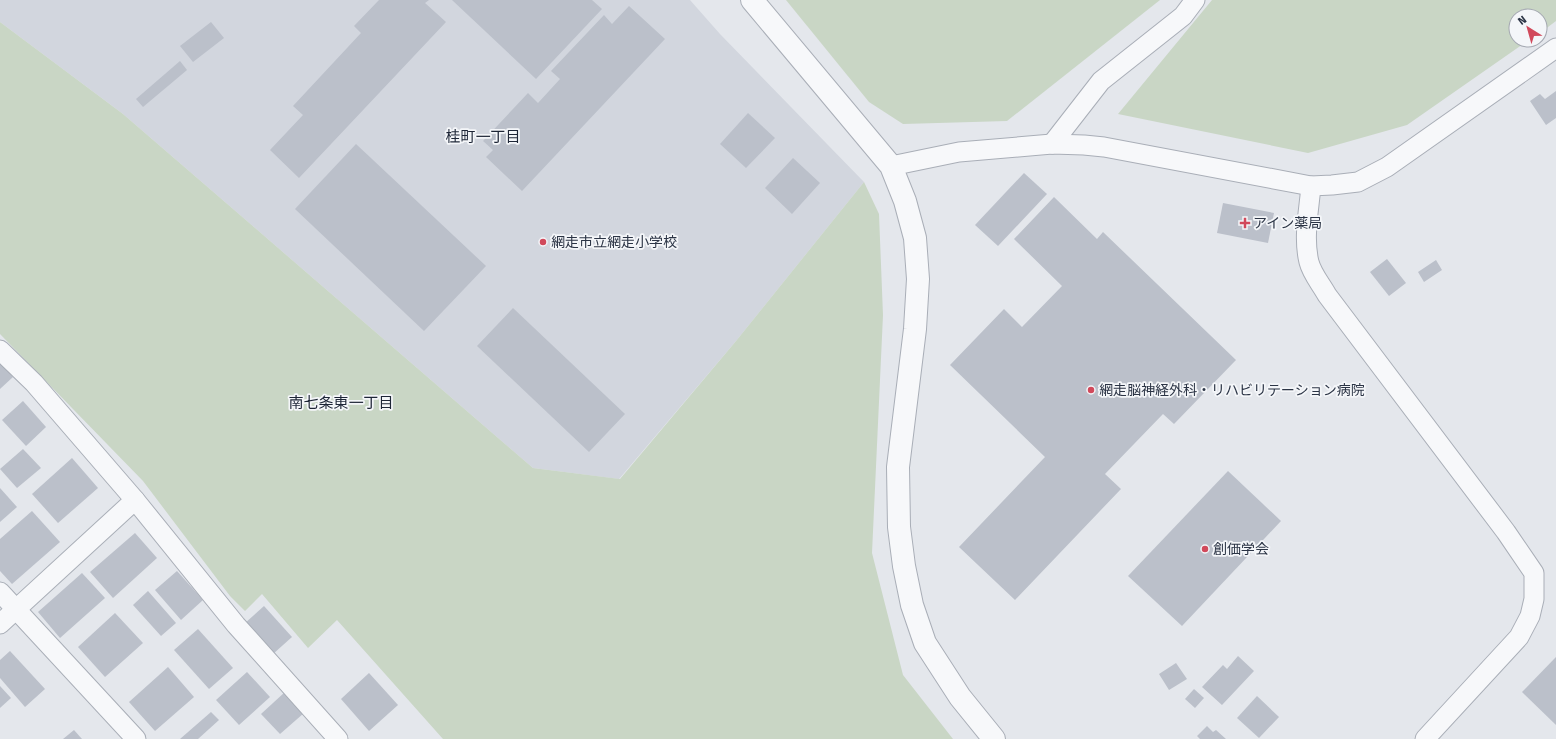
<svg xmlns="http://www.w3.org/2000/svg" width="1556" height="739" font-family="'Fira Sans','Noto Sans JP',sans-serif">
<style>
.built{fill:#d2d6de}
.green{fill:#c9d6c5}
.building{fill:#bbc0ca}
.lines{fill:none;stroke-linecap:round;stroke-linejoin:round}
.minor-casing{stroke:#a9aeb7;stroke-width:21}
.tertiary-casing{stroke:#a9aeb7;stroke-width:24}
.minor{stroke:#f7f8fa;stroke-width:19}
.tertiary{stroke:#f7f8fa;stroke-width:22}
.poi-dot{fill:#d1495b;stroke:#f4f6f9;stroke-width:1.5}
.labels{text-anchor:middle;stroke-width:3.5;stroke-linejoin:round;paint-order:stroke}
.poi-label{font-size:14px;fill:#2b3445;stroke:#f4f6f9;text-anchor:start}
.neighbourhood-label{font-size:15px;fill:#1d2536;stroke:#f4f6f9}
</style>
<rect width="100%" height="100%" fill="#e4e7ec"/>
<polygon class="built" points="0,0 690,0 720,34 864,182 736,341 619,479 533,468 123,114 0,22"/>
<g class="green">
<polygon points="786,0 1160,0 1007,121 903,124 869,102"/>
<polygon points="1212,0 1556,0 1556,21 1540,33 1540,16 1516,16 1516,40 1529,40 1407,125 1308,153 1118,114"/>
<polygon points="0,22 123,114 533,468 620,479 736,341 864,182 879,214 883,315 872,553 903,675 953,739 443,739 337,620 308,648 262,594 245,611 230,596 143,481 0,334"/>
</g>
<g class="building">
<polygon points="379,0 429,0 425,3 446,22 299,178 270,150 303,115 293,106 361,33 354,26"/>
<polygon points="452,0 592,0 602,9 536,79"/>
<polygon points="629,6 665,39 522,191 486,157 493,150 483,141 528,93 538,103 560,79 551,71 604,15 612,24"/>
<polygon points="211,22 224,38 193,62 180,46"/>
<polygon points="180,61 187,70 143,107 136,99"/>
<polygon points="1556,91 1556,118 1546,125 1530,101 1540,94 1545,99"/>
<polygon points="748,113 775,138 746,168 720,144"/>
<polygon points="356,144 486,266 424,331 295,209"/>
<polygon points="793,158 820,183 792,214 765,188"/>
<polygon points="1024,173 1047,194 998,246 975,225"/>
<polygon points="1054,197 1097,239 1103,232 1236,360 1174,424 1163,414 1105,474 1121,489 1015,600 959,547 1045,457 950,365 1004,309 1022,327 1062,286 1014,239"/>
<polygon points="1223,203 1274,213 1268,243 1217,233"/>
<polygon points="1387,259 1406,283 1389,296 1370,272"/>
<polygon points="1436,260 1442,270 1424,282 1418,272"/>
<polygon points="513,308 625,414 589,452 477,346"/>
<polygon points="0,362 13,377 0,389"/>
<polygon points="23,401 46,427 26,446 2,420"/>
<polygon points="23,449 41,468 17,488 0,469"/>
<polygon points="72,458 98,488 58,523 32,494"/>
<polygon points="1228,471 1281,521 1182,626 1128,576"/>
<polygon points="0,488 17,507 0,522"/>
<polygon points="32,511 60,542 12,584 0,571 0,539"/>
<polygon points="135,533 157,558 113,598 90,572"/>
<polygon points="177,571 203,600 181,620 155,590"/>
<polygon points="82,573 105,598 60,638 38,612"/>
<polygon points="148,591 176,623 161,636 133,605"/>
<polygon points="264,606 292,637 273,654 244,624"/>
<polygon points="115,613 143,643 105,677 78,647"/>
<polygon points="198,629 233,668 209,689 174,650"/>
<polygon points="10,651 45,689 25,707 0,678 0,660"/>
<polygon points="1238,656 1254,671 1222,705 1202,687 1223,665 1227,669"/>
<polygon points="1556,657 1556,725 1522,692"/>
<polygon points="1176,663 1187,679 1169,690 1159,674"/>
<polygon points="168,667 194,697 155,731 129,702"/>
<polygon points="247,672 270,697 239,725 216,700"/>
<polygon points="369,673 398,705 369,731 341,699"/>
<polygon points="0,686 11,698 0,708"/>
<polygon points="1194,689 1204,698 1195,708 1185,699"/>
<polygon points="285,692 304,713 280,734 261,714"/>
<polygon points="1257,696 1279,717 1259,738 1237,718"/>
<polygon points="211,712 219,720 198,739 180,739"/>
<polygon points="1207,726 1213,732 1216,730 1226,739 1200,739 1197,736"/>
<polygon points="74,730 82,739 63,739"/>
</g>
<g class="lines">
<defs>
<g id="minor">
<polyline points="1052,144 1101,81 1183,16 1195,0"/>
<polyline points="891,166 959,152 1052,144 1084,145 1104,147 1311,186 1332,185 1358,182 1387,167 1556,48"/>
<path d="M1311,186c-2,24 -8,52 -2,76 3,12 12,22 18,33l179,237 28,41v26l-4,17 -11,21 -94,102"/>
<polyline points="0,350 34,383 135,500 236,625 338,739"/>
<polyline points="0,592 136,739"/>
<polyline points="0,624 135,500"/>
</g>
<polyline id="tertiary" points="752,0 891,166 905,201 915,238 918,279 915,329 898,467 899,527 904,566 912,605 925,643 960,697 994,739"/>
</defs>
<use href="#minor" class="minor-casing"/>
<use href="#tertiary" class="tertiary-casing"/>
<use href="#minor" class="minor"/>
<use href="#tertiary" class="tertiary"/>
</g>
<g class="poi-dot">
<path d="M1243 217h4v4h4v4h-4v4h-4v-4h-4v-4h4z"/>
<circle cx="543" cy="242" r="4"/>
<circle cx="1091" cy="390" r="4"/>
<circle cx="1205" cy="549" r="4"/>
</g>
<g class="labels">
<g class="poi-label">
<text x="1253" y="228">アイン薬局</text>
<text x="551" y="247">網走市立網走小学校</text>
<text x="1099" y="395">網走脳神経外科・リハビリテーション病院</text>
<text x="1213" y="554">創価学会</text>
</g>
<g class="neighbourhood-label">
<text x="483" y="142">桂町一丁目</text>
<text x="341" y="408">南七条東一丁目</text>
</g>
</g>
<g transform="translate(1528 28) rotate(323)"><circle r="19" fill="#f4f6f9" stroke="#a4a8b1"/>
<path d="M0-3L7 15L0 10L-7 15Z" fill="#d1495b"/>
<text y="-6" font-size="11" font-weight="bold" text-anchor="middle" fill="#2b3445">N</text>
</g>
</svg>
